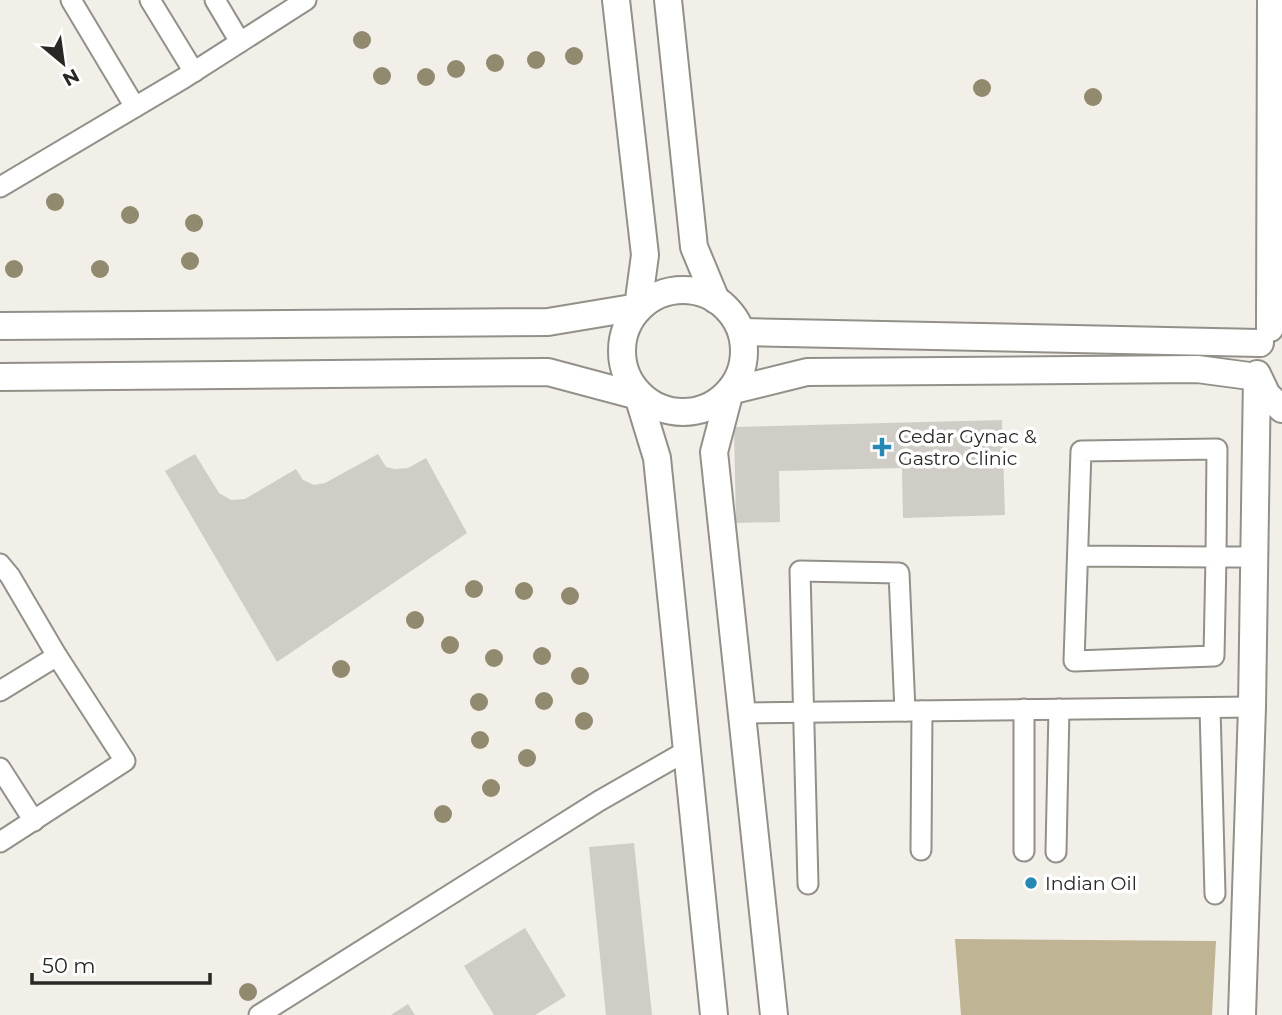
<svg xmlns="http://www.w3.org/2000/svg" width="1282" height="1015" font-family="Montserrat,sans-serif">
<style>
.forest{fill:#bfb493}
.building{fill:#cfcdc6}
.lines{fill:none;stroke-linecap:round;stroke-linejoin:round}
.street-casing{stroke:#929089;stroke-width:23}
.secondary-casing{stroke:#929089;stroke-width:30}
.street{stroke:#fff;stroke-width:19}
.secondary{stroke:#fff;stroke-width:26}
.tree{fill:#928a6e}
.poi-dot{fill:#2689b3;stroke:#fff;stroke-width:2.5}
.labels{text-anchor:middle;stroke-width:7;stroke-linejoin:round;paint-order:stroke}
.poi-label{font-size:19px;fill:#292825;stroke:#fff;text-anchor:start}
</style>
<rect width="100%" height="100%" fill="#f2efe8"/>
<polygon class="forest" points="955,939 1216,941 1212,1015 961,1015"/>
<g class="building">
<polygon points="1002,420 1005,515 903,518 902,468 779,471 780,522 736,523 734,427"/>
<polygon points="195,454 219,493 231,500 245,499 296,469 303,480 314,485 325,483 378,454 386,467 395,469 408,468 426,458 467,533 277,662 165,471"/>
<polygon points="634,843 652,1015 606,1015 589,847"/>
<polygon points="525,928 566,996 535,1015 494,1015 464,966"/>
<polygon points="408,1004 415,1015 391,1015"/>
</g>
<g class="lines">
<defs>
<g id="street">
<polyline points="71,0 135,107"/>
<polyline points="150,0 194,72"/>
<polyline points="215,0 240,42"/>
<polyline points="0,187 184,78 306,0"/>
<polyline points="1078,556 1216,557 1217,449 1081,451 1074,661 1214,656 1216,557 1255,557"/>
<polyline points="0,564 10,576 57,656 125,761 0,842"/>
<polyline points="0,691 57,656"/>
<polyline points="1210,708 1215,894"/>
<polyline points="1024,709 1024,851"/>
<polyline points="741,713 1252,707"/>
<polyline points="0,768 34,821"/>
<polyline points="921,850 922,711"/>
<polyline points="1056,852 1059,709"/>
<polyline points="808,884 800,571 899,573 905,711"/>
<polyline points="259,1015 599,801 688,750"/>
</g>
<g id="secondary">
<polyline points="668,0 694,247 716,300"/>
<circle cx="683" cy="351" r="61"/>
<polyline points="0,326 548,322 638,307 645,255 616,0"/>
<polyline points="1270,328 1271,0"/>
<polyline points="742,332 1260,343"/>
<polyline points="1257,374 1267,395 1282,409"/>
<polyline points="0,377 548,372 638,396 657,458 714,1015"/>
<polyline points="774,1015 714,452 730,391 807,372 1197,369 1257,377 1252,707 1242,1015"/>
</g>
</defs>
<use href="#street" class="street-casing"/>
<use href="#secondary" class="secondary-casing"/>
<use href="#street" class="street"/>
<use href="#secondary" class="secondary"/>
</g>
<g class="tree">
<circle cx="362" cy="40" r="9"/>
<circle cx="574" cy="56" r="9"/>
<circle cx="536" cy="60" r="9"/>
<circle cx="495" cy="63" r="9"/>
<circle cx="456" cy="69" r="9"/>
<circle cx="382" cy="76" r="9"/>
<circle cx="426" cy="77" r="9"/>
<circle cx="982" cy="88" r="9"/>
<circle cx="1093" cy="97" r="9"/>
<circle cx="55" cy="202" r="9"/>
<circle cx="130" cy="215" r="9"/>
<circle cx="194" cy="223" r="9"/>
<circle cx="190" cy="261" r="9"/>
<circle cx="14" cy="269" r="9"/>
<circle cx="100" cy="269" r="9"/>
<circle cx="474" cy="589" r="9"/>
<circle cx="524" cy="591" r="9"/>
<circle cx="570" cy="596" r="9"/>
<circle cx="415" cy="620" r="9"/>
<circle cx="450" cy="645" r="9"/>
<circle cx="542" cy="656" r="9"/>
<circle cx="494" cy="658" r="9"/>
<circle cx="341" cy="669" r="9"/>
<circle cx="580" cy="676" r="9"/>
<circle cx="544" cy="701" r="9"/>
<circle cx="479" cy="702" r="9"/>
<circle cx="584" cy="721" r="9"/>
<circle cx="480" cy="740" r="9"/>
<circle cx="527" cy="758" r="9"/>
<circle cx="491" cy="788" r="9"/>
<circle cx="443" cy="814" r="9"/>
<circle cx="248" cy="992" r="9"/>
</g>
<g class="poi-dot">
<path d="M878.5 436.5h7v7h7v7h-7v7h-7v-7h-7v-7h7z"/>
<circle cx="1031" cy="883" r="7"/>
</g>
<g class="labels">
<g class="poi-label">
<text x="898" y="443">Cedar Gynac &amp;<tspan x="898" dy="22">Gastro Clinic</tspan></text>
<text x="1045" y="890">Indian Oil</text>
</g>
</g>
<g transform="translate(63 63) rotate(151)" stroke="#ffffff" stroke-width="5" paint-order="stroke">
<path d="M0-5L12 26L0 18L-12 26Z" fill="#292825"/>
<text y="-10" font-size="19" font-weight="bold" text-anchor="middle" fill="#292825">N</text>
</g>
<path d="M32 973v10h178v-10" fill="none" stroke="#292825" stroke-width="3.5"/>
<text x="42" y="973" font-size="21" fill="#292825" stroke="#ffffff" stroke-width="5" paint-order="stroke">50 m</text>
</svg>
